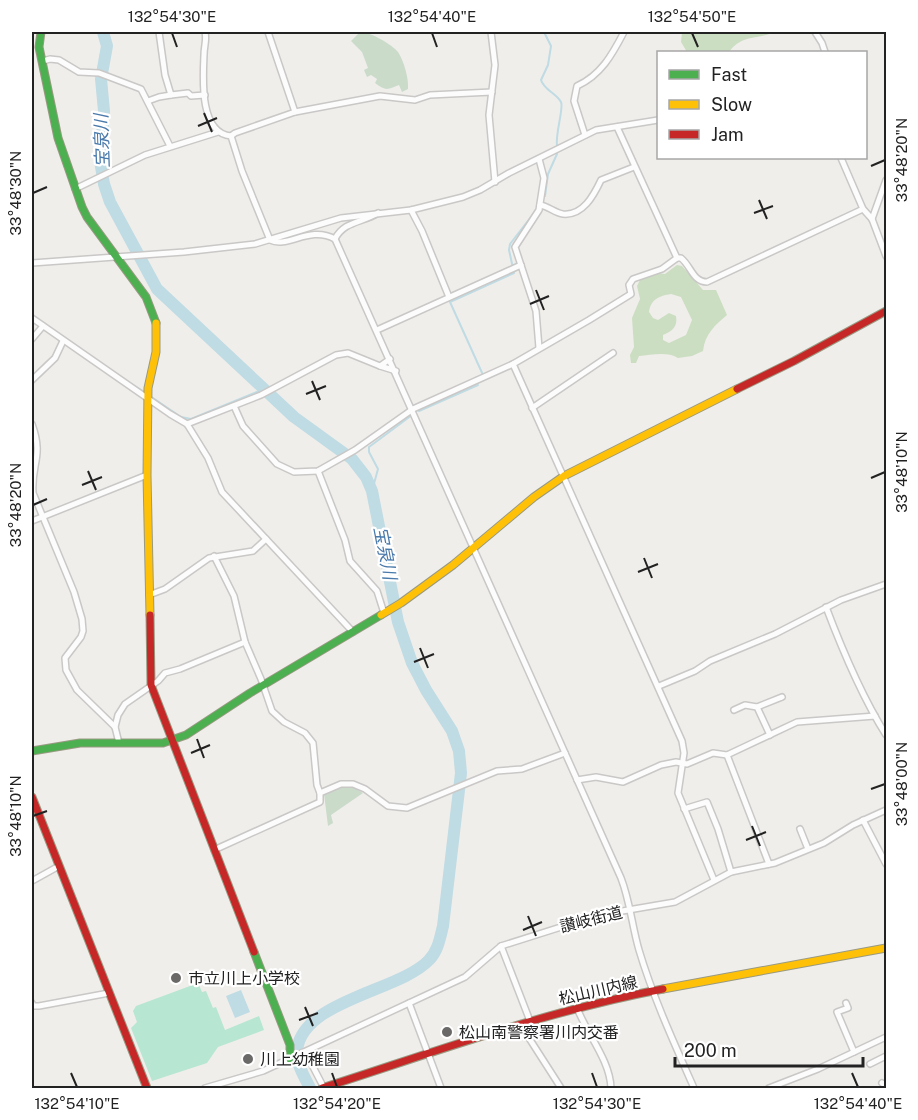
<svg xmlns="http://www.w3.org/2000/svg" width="918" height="1120" font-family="'Public Sans','Noto Sans JP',sans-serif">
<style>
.forest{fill:#cbdec1;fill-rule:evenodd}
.cemetery{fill:#cadbca}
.pitch{fill:#b7e6d2}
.water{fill:#bfdbe3}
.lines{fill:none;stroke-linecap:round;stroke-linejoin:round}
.stream{stroke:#bfdbe3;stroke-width:2}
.river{stroke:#bfdbe3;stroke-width:12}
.street-casing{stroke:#c9c8c7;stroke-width:8}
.fast-casing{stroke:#999a82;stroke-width:9}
.slow-casing{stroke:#999a82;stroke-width:9}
.jam-casing{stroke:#999a82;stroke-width:9}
.street{stroke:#fdfcfc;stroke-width:5}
.fast{stroke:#4caf50;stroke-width:7}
.slow{stroke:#ffc107;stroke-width:7}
.jam{stroke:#c62828;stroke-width:7}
.ticks{fill:none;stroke:#222;stroke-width:2}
.poi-dot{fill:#6a6968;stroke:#fff;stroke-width:2}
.labels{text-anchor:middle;stroke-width:4.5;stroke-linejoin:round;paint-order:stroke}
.street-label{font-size:16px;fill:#222;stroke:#fff}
.poi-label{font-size:16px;fill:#222;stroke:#fff;text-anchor:start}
.water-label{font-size:18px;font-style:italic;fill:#4a7aab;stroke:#fff}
.neatline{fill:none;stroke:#222;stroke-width:2}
.ticks-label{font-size:15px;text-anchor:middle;fill:#222}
</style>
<rect width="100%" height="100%" fill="#f0eeeb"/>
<g class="forest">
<path d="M682,32l58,1 34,-1c-16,8 -32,2 -45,20h-42l-6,-10z"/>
<path d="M677,265l5,1 21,24h13l11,25c-12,10 -22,19 -24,36l-11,5 -14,2c-11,-7 -27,-3 -39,-2l-3,7h-5l-1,-8 4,-8 -2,-29 8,-19 -3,-13 3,-6 17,-7 8,1zM671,294l10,3 11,23 -6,15 -17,8 -6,-3v-5c9,-4 15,-8 13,-19l-7,-3 -11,7 -5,-2 -4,-6c2,-13 10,-16 22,-18z"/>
</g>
<g class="cemetery">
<path d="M360,32c9,-1 33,13 38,20 6,9 11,27 10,37l-6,3 -3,-7c-12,5 -13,6 -24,-2l2,-4 -6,-4 -4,2 -3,-7 4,-2 -6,-16 -11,-11z"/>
<polygon points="344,787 354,788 363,793 331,815 333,823 328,826 324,794"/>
</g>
<polygon class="pitch" points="198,983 202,992 206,991 213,1008 216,1007 225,1030 259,1016 264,1030 218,1047 207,1063 152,1081 131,1028 137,1022 133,1011 136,1006"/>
<polygon class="water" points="241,990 250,1012 235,1018 226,996"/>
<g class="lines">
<g class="stream">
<path d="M544,32l7,14 -3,19 -7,15c3,10 15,13 20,22 3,6 -6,32 -4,44"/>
<polyline points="545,196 548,174 557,154"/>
<polyline points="475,378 483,375 450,302 514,273 509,250 510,244 534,213"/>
<polyline points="128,382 143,391"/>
<polyline points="150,396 181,417 191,419 264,389"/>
<polyline points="419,411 478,385"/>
<polyline points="372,491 378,469 369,452 369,447 412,415"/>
</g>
<path class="river" d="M103,32l4,14 -6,33 3,32 -4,50 4,23 6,18 47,87 137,128 58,42 14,18 6,14 26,131 14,41 14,27 26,41 7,20 2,22 -18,153c-3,12 -5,25 -14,34 -29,31 -126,40 -132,90 -2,12 8,28 13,38"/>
<defs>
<g id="street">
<polyline points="159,32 165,75 171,95 188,93 191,96 205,95"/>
<path d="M205,32c2,8 -1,14 -1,23 -1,23 -5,78 27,81l11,35 28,69c18,9 39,-15 65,-1 9,-18 27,-16 43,-26"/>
<polyline points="268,32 295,112"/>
<polyline points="491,32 495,65 489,115 495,182"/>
<polyline points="815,32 822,43 825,52"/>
<polyline points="43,61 50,59 59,60 79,72 99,73 141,89 170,146"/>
<polyline points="148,101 159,97 171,95"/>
<polyline points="617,127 677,258"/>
<path d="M585,135l-11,-34 3,-15c24,-11 35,-31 47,-54"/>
<polyline points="231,136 235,133 295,112 380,96 415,100 430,95 492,92"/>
<polyline points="841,158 863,209 872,219 886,256"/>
<polyline points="539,159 544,178 539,210 515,247 536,311 539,348"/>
<polyline points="75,189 145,155 218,132"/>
<path d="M540,205c8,1 15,8 23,9 20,2 31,-19 38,-34l33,-13"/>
<polyline points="411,210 422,231 449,297"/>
<polyline points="872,219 886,180"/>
<path d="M335,239l286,639c9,23 11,48 18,72 14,47 35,93 55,138"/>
<polyline points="32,263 184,252 255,244 341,218 411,210 463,197 480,190 509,173 596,130 658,120"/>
<polyline points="32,318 170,414 187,424 208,458 222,492 353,632"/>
<polyline points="377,330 521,265"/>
<polyline points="32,339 43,326"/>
<polyline points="513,364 682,741 684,753 678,793 714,880"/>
<polyline points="380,366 396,371"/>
<polyline points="32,380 55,358 63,341"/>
<path d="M234,406l9,20 34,38 17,8 24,-1 37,-21 58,-41 100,-45 76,-44 42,-26 -2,-9 4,-6 29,-10 15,-11h4c10,8 12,24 26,24l156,-73"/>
<polyline points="532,408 613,353"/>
<path d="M32,424c12,33 -1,39 1,69l41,99 8,27 1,12 -2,6 -16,21 1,12 11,20 38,37 4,16"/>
<polyline points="187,424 261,395 336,355 348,353 380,366 390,359"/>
<polyline points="318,471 345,540 350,561 377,591 384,613"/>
<polyline points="32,521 147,475"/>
<polyline points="214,556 234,596 245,642 261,679 272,711 284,722 305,733 313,743 317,785 320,793"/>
<polyline points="149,595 165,589 209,558 253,551 266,539"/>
<path d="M826,607c17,45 35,88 60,128"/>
<polyline points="659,686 695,671 710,661 775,634 841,600 886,584"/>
<polyline points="757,707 782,697"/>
<polyline points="734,710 745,705 757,707 770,735"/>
<polyline points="115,727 118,715 125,704 158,681 165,673 180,669 245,642"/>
<polyline points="727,755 769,864"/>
<polyline points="577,780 596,777 623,782 661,765 676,762 687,764 713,753 727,755 797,722 875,716"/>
<polyline points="684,809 707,802 718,829 731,872"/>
<polyline points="863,820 886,864"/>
<polyline points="800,829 808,849"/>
<polyline points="214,850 320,802 320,793 341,784 353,784 365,789 388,806 407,808 497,771 522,769 565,753"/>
<polyline points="32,881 59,866"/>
<polyline points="501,946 530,1021"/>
<polyline points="32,1003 33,1006 39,1006 109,993"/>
<polyline points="409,1003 441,1088"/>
<polyline points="846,1003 848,1008 837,1012 854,1052"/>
<path d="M577,1008c10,26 33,52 34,80"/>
<polyline points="520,1024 561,1088"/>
<polyline points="308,1051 311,1063 324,1088"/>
<polyline points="870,1064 886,1056"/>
<polyline points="882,1083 886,1086"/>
<polyline points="205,1088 263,1071 465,977 501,946 599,915 675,902 731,872 775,863 824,843 853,825 886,810"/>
<polyline points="769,1088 818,1069 886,1037"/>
</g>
<g id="fast">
<polyline points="41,32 39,47 58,138 82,207 87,217 146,297 156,323"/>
<polyline points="32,751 80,743 163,743 186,735 250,693 381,615"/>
<polyline points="254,952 290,1045 290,1059"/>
</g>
<g id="slow">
<polyline points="150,615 147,475 148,388 156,352 156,323"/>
<polyline points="381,615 401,603 453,565 534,497 564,476 737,389"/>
<polyline points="663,989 886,948"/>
</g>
<g id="jam">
<polyline points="737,389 794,361 886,311"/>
<polyline points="150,615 151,685 254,952"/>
<polyline points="32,797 147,1088"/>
<path d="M322,1088c113,-36 224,-77 341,-99"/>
</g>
</defs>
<use href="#street" class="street-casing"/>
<use href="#fast" class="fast-casing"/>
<use href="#slow" class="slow-casing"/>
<use href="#jam" class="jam-casing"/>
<use href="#street" class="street"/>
<use href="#fast" class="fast"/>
<use href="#slow" class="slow"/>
<use href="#jam" class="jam"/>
</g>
<path class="ticks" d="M172,33l5,14M432,33l5,14M692,33l6,14M204,113l8,19M198,126l19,-8M871,166l14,-6M33,193l14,-6M759,200l8,19M754,213l19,-7M536,290l8,20M530,304l19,-8M312,381l8,19M306,394l20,-8M88,471l8,19M871,478l14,-6M82,485l20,-8M33,505l14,-6M644,558l8,20M638,572l20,-8M420,648l8,20M414,662l20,-8M197,739l7,19M191,753l19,-8M871,789l14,-5M33,816l14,-5M752,826l8,20M746,840l20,-8M528,916l8,20M523,930l19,-8M305,1007l8,19M299,1020l19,-7M71,1073l6,14M332,1073l5,14M592,1073l5,14M852,1073l6,14"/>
<g class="poi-dot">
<circle cx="176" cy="978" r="6"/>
<circle cx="447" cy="1032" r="6"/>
<circle cx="248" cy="1059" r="6"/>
</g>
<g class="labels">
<g class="street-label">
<text transform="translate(591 919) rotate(-14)" y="6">讃岐街道</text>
<text transform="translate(598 990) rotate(-13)" y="6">松山川内線</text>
</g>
<g class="poi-label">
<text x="188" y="984">市立川上小学校</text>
<text x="459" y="1038">松山南警察署川内交番</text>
<text x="260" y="1065">川上幼稚園</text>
</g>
<g class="water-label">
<text transform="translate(102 141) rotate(-92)" y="6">宝泉川</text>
<text transform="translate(385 553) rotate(79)" y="6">宝泉川</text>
</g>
</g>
<rect width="918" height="1120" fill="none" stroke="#ffffff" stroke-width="66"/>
<rect x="657" y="51" width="210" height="108" fill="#ffffff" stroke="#a7a7a7" stroke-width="1.5"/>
<rect x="669" y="70" width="30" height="9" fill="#4caf50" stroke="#a7a7a7" stroke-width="1.5"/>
<text x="711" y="81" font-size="18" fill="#222222">Fast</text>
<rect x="669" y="100" width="30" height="9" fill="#ffc107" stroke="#a7a7a7" stroke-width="1.5"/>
<text x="711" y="111" font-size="18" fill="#222222">Slow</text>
<rect x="669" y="130" width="30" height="9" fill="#c62828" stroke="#a7a7a7" stroke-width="1.5"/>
<text x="711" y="141" font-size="18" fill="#222222">Jam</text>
<path d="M675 1057v9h188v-9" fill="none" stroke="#222222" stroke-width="3"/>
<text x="684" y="1057" font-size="18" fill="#222222" stroke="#ffffff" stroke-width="4.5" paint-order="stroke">200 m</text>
<rect x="33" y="33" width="852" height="1054" class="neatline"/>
<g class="ticks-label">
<text x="172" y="22">132°54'30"E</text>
<text x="432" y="22">132°54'40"E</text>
<text x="692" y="22">132°54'50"E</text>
<text transform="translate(902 160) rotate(-90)" y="5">33°48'20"N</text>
<text transform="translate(16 193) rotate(-90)" y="5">33°48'30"N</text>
<text transform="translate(902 472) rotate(-90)" y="5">33°48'10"N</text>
<text transform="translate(16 505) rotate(-90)" y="5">33°48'20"N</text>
<text transform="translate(902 784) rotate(-90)" y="5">33°48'00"N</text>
<text transform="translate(16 816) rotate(-90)" y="5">33°48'10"N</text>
<text x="77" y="1109">132°54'10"E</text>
<text x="337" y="1109">132°54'20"E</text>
<text x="597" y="1109">132°54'30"E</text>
<text x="858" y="1109">132°54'40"E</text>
</g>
</svg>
